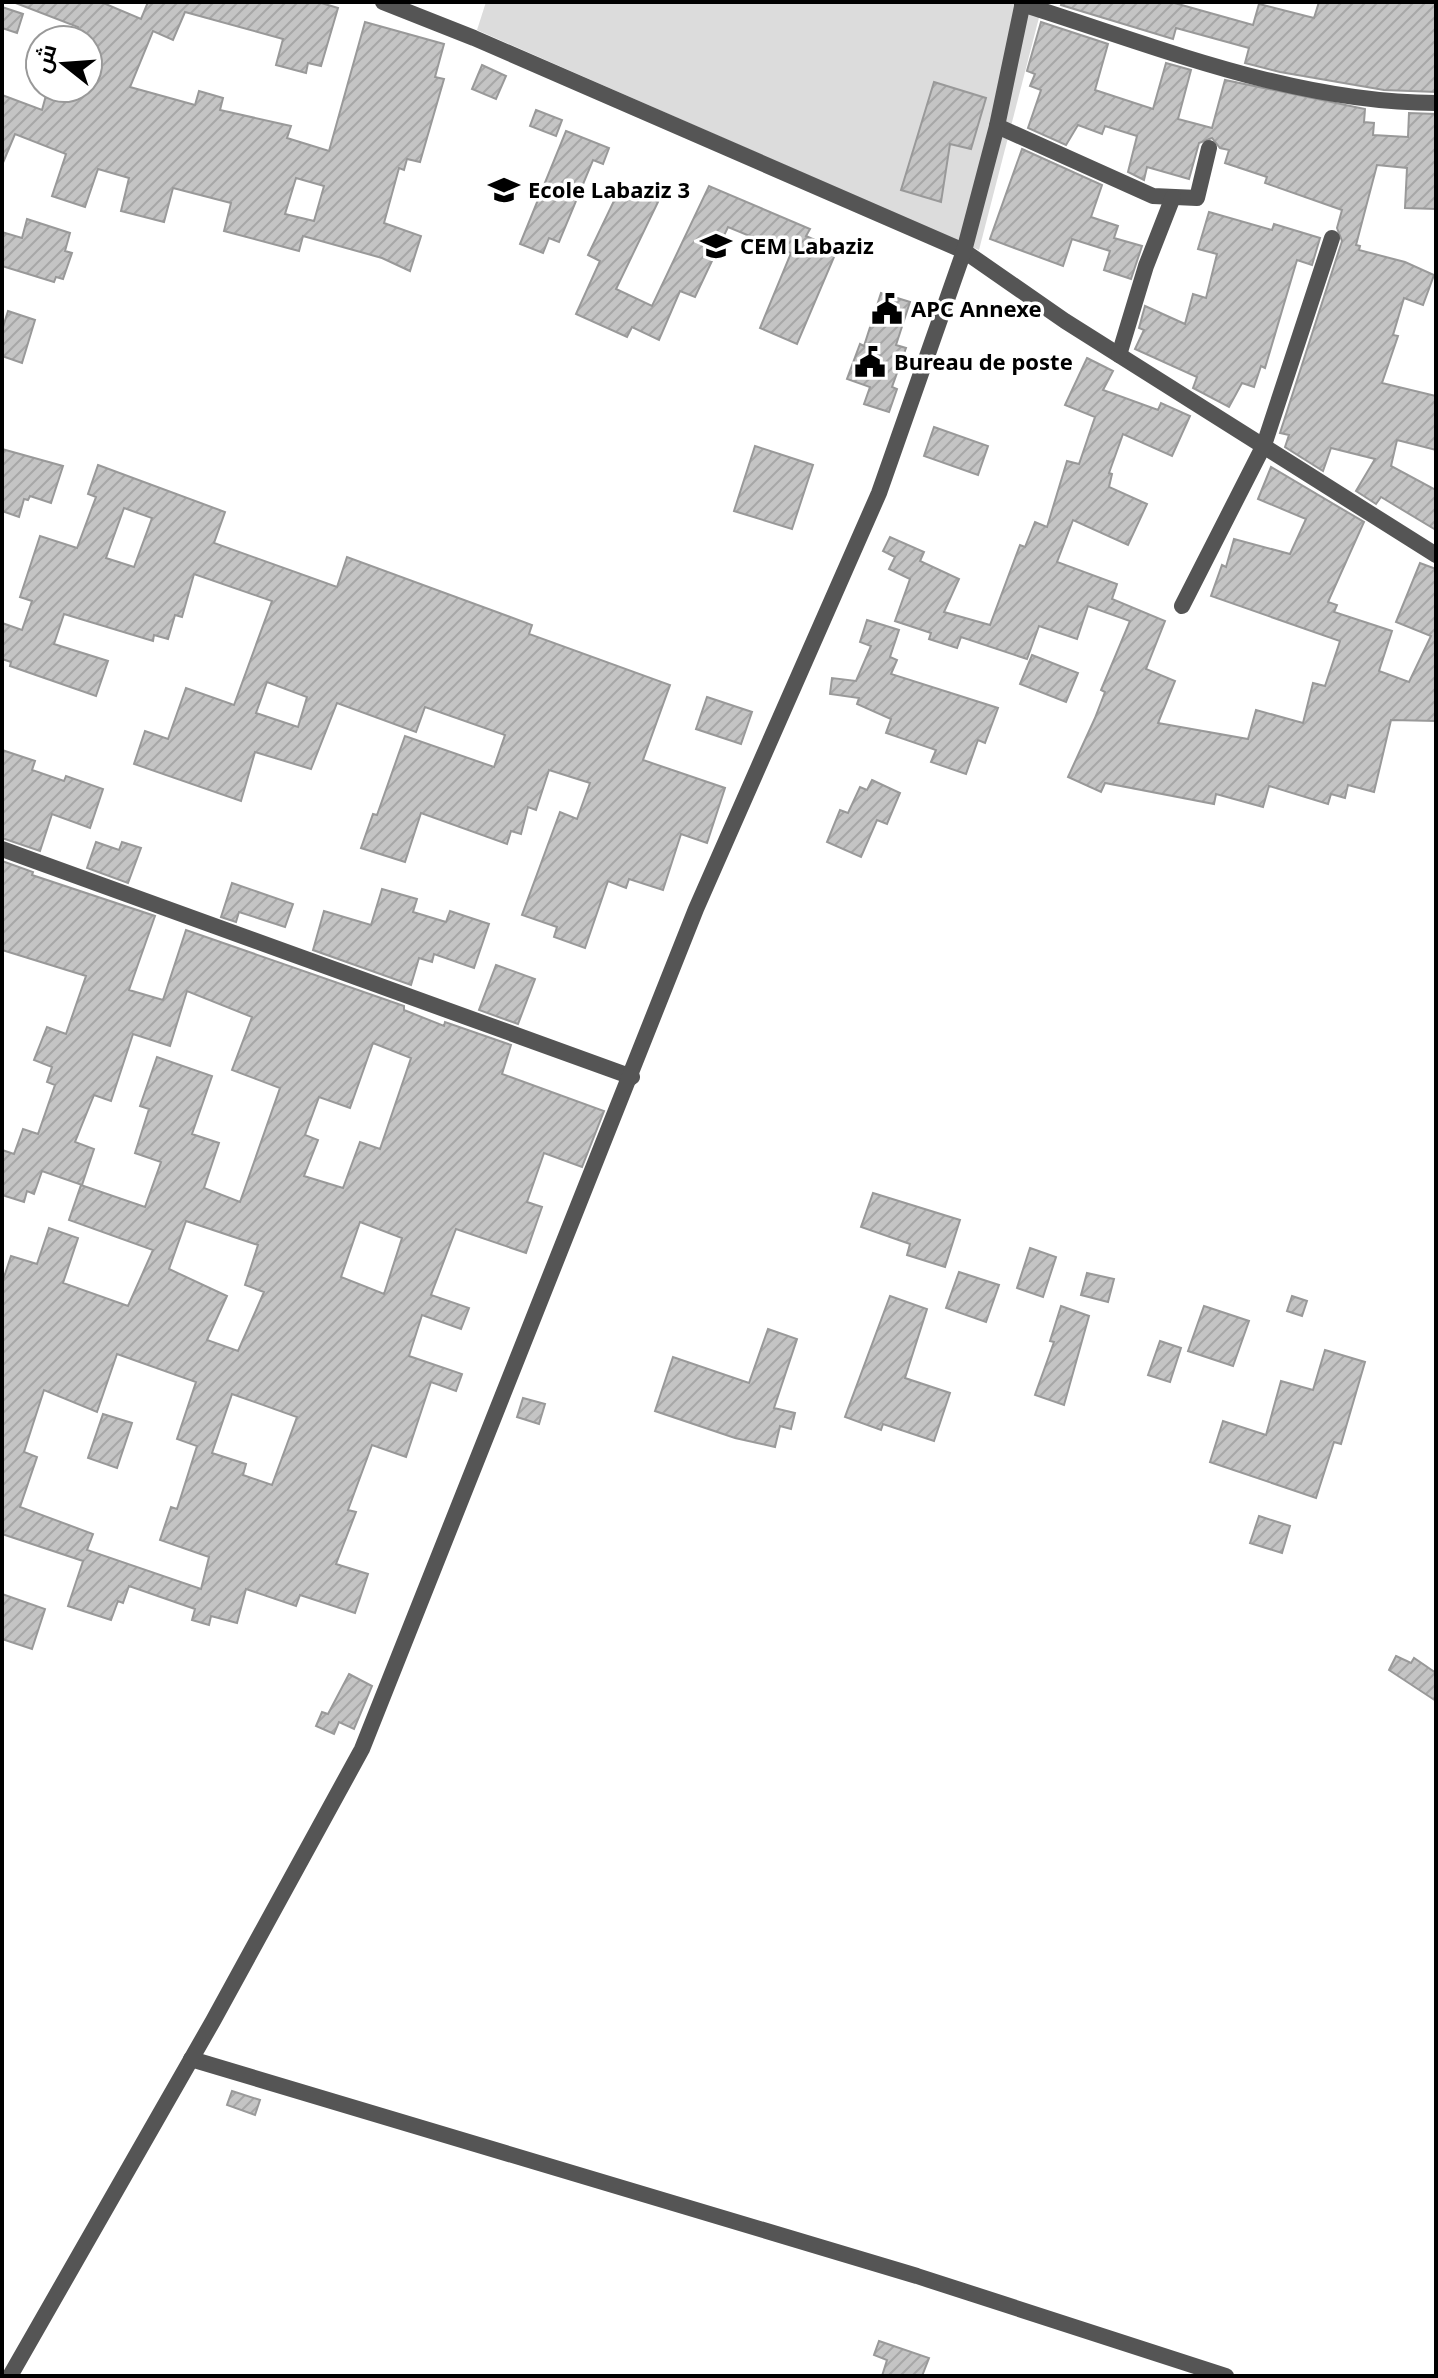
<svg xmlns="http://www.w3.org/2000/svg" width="1438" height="2378" font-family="'Noto Sans',Cairo,sans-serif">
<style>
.grass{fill:#dcdcdc}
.building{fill:url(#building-hatch);stroke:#999;stroke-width:2;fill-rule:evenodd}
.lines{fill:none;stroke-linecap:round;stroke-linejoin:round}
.minor{stroke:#555;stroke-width:16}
.labels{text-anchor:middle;stroke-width:7;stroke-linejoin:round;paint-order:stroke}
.poi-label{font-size:22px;font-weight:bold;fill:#000;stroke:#fff;text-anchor:start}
</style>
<defs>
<pattern id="building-hatch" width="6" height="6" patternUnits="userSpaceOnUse" patternTransform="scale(2)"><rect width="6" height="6" fill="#c4c4c4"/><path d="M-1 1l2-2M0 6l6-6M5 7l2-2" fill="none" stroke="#a7a7a7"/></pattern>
</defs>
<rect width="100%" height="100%" fill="#fff"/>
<polygon class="grass" points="486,2 1043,2 979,250 477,30"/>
<g class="building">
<path d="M13,2h88l40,17 7,-17h170l20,6 -17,58 -13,-3 -2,10 -30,-8 7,-26 -98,-27 -12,28 -20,-9 -23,56 65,18 4,-14 24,7 -3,12 71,16 -4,12 42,13 36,-129 79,22 -9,33 9,2 -24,83 -13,-3 -3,11 -5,-2 -15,55 37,13 -11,35 -28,-13 -79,-22 -4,15 -75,-20 7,-28 -58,-15 -9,34 -43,-11 8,-33 -31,-9 -13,38 -33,-11 14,-42 -51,-20 -13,31v-70l40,15 6,-22h40v-48h-14l4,-13zM296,178l28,8 -10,35 -29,-7z"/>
<polygon points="1062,2 1171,2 1253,25 1259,4 1314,18 1319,2 1436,2 1436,92 1384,90 1280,72 1245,63 1249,48 1176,28 1173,39 1061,5"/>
<polygon points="2,7 23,14 17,33 2,28"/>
<polygon points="1041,22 1108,44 1095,90 1153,109 1166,63 1191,70 1178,119 1212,128 1225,80 1365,109 1364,122 1374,123 1373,135 1408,137 1409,113 1436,114 1436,209 1405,208 1407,168 1377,165 1356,245 1360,246 1359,250 1405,262 1434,275 1423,305 1404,298 1393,335 1398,336 1382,383 1436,396 1436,450 1397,440 1391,466 1436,490 1436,530 1381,497 1376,504 1356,491 1375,459 1331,448 1323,471 1285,447 1289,435 1280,433 1342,241 1337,228 1342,210 1265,183 1267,177 1225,163 1229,150 1220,148 1212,138 1199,143 1189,179 1147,167 1144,180 1128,172 1137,136 1105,126 1102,134 1078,125 1066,145 1028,128 1041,90 1030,86 1035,74 1027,71"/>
<polygon points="482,65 506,76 496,99 472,89"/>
<polygon points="934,82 986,98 971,149 950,144 941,202 901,190"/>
<polygon points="536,110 562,120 556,136 530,126"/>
<polygon points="566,131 609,148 603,164 593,160 559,242 549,238 543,253 520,244"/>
<polygon points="1022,149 1102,185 1091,217 1118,226 1114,238 1142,246 1131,279 1104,270 1110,251 1072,239 1063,266 990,239"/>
<polygon points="622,184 658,202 616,289 652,306 709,186 810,229 806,236 837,250 797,344 760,328 791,253 728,227 695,297 680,291 659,340 632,327 627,337 576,314 600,261 588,255"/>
<polygon points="1209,212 1272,230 1274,224 1320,238 1312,265 1297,260 1265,368 1261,366 1254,387 1242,383 1229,407 1193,388 1197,377 1135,349 1144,330 1139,328 1145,306 1185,324 1193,294 1206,298 1217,254 1198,249"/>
<polygon points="27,219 70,233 65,251 72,253 63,279 56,277 54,282 2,266 2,232 22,238"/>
<polygon points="881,293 910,302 896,345 906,348 892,387 897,389 889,412 864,404 870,387 847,379 860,344 864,346"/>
<polygon points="8,311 35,320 22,363 2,356 2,330"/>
<polygon points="1087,358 1113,371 1103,390 1158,410 1161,403 1190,416 1172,456 1123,434 1109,473 1112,474 1109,487 1147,504 1128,545 1073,520 1057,562 1117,584 1112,599 1165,621 1146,669 1175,681 1158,723 1248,739 1256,710 1303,723 1313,683 1325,686 1340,641 1211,596 1222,565 1226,567 1234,539 1290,554 1306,519 1258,499 1271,467 1364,522 1328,602 1337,605 1334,612 1392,631 1379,671 1409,682 1431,636 1396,622 1420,563 1436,569 1436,721 1391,720 1374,792 1348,785 1345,798 1331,794 1328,804 1269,786 1263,807 1216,794 1214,804 1105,783 1101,792 1068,777 1095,718 1105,692 1101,690 1130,621 1088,606 1077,639 1039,626 1027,659 961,637 957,648 929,639 931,633 895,621 910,579 889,569 895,557 883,551 890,537 924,552 920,561 959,579 944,612 990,625 1020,545 1025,547 1035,522 1047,527 1067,461 1079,464 1095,417 1065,405"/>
<polygon points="934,427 988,446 978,475 924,456"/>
<polygon points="755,446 813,465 792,529 734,511"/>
<polygon points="2,449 63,466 51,503 30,496 28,500 24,499 19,517 2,511"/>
<path d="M98,465l127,47 -11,31 123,44 10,-30 185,68 -3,9 141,51 -27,75 82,28 -18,55 -26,-9 -18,56 -34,-11 -3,9 -18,-7 -23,67 -31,-11 3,-10 -35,-12 38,-103 17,7 13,-36 -41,-13 -13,40 -8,-3 -7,27 -10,-3 -4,13 -86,-31 -16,49 -44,-14 12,-34 4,1 28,-79 89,31 11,-32 -80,-28 -9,25 -79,-29 -26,66 -56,-17 -14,49 -107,-37 11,-33 23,8 18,-51 48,17 38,-104 -78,-27 -12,43 -7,-2 -7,24 -14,-4 -1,6 -89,-27 -10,30 54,17 -12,35 -86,-30 1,-4 -9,-3v-36l20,7 10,-29 -12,-4 20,-61 37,12 19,-51 -8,-3zM124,508l28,10 -18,49 -28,-9zM267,682l40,15 -9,30 -42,-14z"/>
<polygon points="867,620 899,630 890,657 897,660 891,674 998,708 985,743 978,740 966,774 931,762 936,750 886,733 891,719 857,704 859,698 830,694 832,678 856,681 871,646 860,642"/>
<polygon points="1032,655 1078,673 1066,702 1020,684"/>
<polygon points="707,697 752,712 741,744 696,729"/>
<polygon points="2,750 35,761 32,770 64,781 66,776 103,789 90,828 52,814 40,851 2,838"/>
<polygon points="872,780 900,793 887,824 877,820 861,857 827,842 840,810 848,813 860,787 867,790"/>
<polygon points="96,842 119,850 122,842 141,848 128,883 87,868"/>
<path d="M2,861l31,11 -1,3 123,41 -26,74 34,10 23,-70 218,76v4l40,16 1,-4 66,23 -9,29 102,37 -22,56 -38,-14 -17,49 15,5 -16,46 -70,-24 -25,66 38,13 -8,21 -39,-14 -13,41 53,18 -6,17 -25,-9 -25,75 -34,-12 -24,65 8,2 -20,52 32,10 -13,39 -55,-18 -4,11 -50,-17 -9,34 -26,-7 -2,9 -17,-5 3,-11 -66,-23 -6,17 -5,-2 -7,19 -43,-14 15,-45 -81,-27v-251l9,-27 26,8 12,-36 29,10 -15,45 65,23 25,-56 -84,-30 12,-35 64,22 16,-45 -26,-9 14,-44 -9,-3 17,-49 55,19 -20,58 27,9 -15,45 36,14 40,-114 -48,-18 20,-53 -65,-26 -17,55 -37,-12 -22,67 -17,-6 -19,47 19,7 -12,36 -40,-14 -8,23 -7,-3 -3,11 -22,-7v-45l12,4 9,-25 15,5 17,-49 -8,-3 5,-15 -18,-7 13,-33 19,7 20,-58 -84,-26zM373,1043l38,15 -31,91 -20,-7 -17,46 -39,-12 14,-36 -13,-5 14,-38 31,11zM186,1221l72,24 -13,40 19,7 -26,59 -31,-11 20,-44 -58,-27zM360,1222l42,16 -18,56 -43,-17zM117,1354l79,28 -19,57 20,7 -20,63 -6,-2 -11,33 49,17 -8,32 -114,-39 6,-16 -73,-27 17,-50 -13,-5 20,-62 53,22zM232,1394l65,23 -25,68 -29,-10 3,-11 -34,-11z"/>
<polygon points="232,883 293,904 285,927 239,912 236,922 221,917"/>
<polygon points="382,889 417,899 413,912 446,922 450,911 489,924 474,968 434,954 432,962 419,958 411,985 313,950 324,911 371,925"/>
<polygon points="496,965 535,979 518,1024 479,1010"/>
<polygon points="873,1193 960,1220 945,1267 907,1255 910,1244 861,1227"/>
<polygon points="1030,1248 1056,1257 1043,1297 1017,1288"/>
<polygon points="959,1272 999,1285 986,1322 946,1308"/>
<polygon points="1087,1273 1114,1279 1108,1302 1081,1295"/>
<polygon points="890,1296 927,1309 905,1378 950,1393 934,1441 883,1424 881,1430 845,1417"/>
<polygon points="1292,1296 1307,1301 1302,1316 1287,1311"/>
<polygon points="1061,1306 1089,1316 1064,1405 1035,1395 1054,1342 1050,1341"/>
<polygon points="1204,1306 1249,1321 1233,1366 1188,1351"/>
<polygon points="768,1329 797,1339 774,1408 795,1413 791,1429 780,1426 775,1447 735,1438 655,1411 673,1357 749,1383"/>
<polygon points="1160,1341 1181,1348 1170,1382 1148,1375"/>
<polygon points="1325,1350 1365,1362 1341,1444 1334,1442 1316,1498 1210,1462 1223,1421 1266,1435 1281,1381 1313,1390"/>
<polygon points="523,1398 545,1404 539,1424 517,1417"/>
<polygon points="103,1414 132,1423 117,1468 88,1458"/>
<polygon points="1259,1516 1290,1526 1282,1553 1250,1543"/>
<polygon points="2,1594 45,1609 32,1649 2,1639"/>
<polygon points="1396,1656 1411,1663 1414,1658 1436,1673 1436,1701 1389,1670"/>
<polygon points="349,1674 372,1686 354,1729 339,1722 334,1734 316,1726 322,1712 328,1714"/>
<polygon points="232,2091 260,2100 255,2115 227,2105"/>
<polygon points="879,2341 929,2358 922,2376 882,2376 887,2360 874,2355"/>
</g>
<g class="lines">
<g class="minor">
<polyline points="383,2 474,38 964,251 1065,321 1436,555"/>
<path d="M1022,4c134,42 272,99 414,99"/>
<polyline points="997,126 1153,196 1197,198 1209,148"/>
<polyline points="1119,355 1146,266 1173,197"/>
<polyline points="1182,606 1264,445 1332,238"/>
<polyline points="2,849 632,1077"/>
<polyline points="191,2059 917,2276 1226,2376"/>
<polyline points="10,2376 213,2021 362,1749 696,909 879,493 964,251 997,126 1023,2"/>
</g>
</g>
<defs>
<symbol id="school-bare" viewBox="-9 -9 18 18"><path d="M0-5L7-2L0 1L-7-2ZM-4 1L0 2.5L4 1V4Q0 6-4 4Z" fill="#000" stroke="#fff" stroke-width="2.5" paint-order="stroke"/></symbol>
<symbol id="civic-bare" viewBox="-9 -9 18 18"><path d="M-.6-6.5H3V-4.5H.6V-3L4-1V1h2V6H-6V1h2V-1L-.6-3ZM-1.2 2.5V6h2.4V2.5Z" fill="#000" stroke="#fff" stroke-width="2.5" paint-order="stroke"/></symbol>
</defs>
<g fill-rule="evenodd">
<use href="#school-bare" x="482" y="168" width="44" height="44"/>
<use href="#school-bare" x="694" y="224" width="44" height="44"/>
<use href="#civic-bare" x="865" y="287" width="44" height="44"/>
<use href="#civic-bare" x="848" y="340" width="44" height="44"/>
</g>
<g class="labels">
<g class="poi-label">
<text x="528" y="198">Ecole Labaziz 3</text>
<text x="740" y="254">CEM Labaziz</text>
<text x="911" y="317">APC Annexe</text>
<text x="894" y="370">Bureau de poste</text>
</g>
</g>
<rect width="1438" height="2378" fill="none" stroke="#000000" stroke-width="8"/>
<g transform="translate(64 64) rotate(287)"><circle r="38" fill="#ffffff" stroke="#999999" stroke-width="2"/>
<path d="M0-6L14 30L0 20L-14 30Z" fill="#000000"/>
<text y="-12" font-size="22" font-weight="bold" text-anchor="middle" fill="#000000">ش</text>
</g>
</svg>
